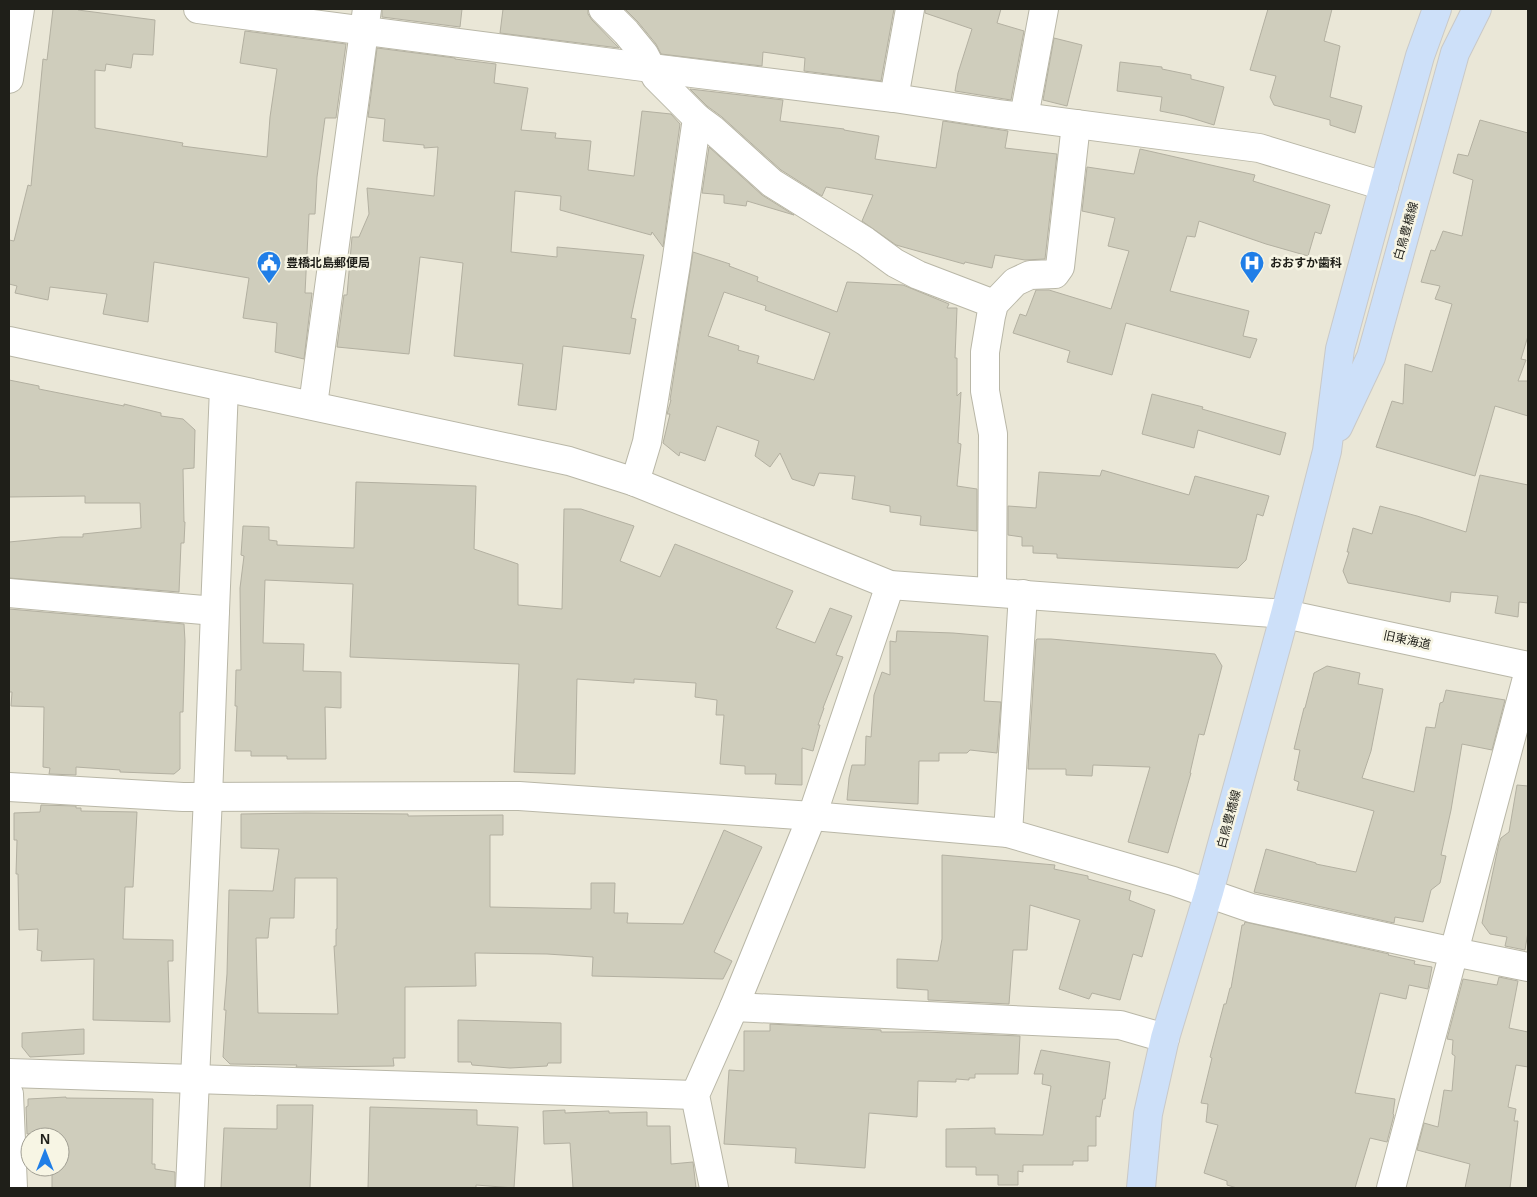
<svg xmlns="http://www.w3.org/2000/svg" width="1537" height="1197" font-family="Helvetica,'Noto Sans JP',sans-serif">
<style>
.building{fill:#cfcdbc;stroke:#b3b0a1;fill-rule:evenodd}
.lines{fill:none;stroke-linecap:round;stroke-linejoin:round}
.minor-casing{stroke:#b9b7a7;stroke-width:30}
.major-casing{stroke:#c9c9c8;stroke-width:30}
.minor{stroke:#fff;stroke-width:28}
.major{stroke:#cde0f9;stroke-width:28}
.labels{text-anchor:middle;stroke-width:5;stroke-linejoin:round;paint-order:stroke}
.street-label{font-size:12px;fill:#1f1f19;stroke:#f7f5e4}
.poi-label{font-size:12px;font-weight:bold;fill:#1f1f19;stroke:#f7f5e4;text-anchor:start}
</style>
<rect width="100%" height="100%" fill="#eae7d7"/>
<g class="building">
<polygon points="53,9 78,9 78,10 155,20 153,55 133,54 131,68 106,64 105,71 95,70 95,128 183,143 182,146 267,157 270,117 277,69 240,63 245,31 346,44 336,118 325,118 317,177 315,214 309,214 305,293 312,293 304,359 275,352 277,323 243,318 249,278 154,262 148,322 103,314 107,294 50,287 48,300 15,293 17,286 9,284 9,240 14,241 28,185 31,186 43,59 47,60"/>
<polygon points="382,9 462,9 460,27 382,17"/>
<polygon points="503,9 588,9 588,14 592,20 619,48 500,33"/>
<polygon points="625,9 894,9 881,81 804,71 805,58 763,52 762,66 661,54 656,44 638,22"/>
<polygon points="925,9 1001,9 997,23 1024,31 1011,100 955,91 958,73 972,29 925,13"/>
<polygon points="1268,9 1332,9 1324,41 1340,46 1330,97 1362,106 1355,133 1330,125 1330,120 1274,105 1270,97 1276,76 1250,70"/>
<polygon points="1054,38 1082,45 1067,106 1043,100"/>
<polygon points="377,48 455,58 455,59 496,64 494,83 528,88 521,130 556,133 555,138 591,141 588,170 634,176 642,111 671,114 680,124 663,247 652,232 651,235 560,210 561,196 515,191 511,252 557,257 557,247 644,255 631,318 636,319 630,354 563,346 556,410 518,405 523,364 454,356 463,263 420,257 409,354 337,347 344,295 347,295 352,237 359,237 369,214 367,188 434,196 438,147 424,148 424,145 383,141 385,119 368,117"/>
<polygon points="1120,62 1162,67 1162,69 1191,75 1191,79 1224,87 1214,125 1185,116 1160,111 1162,97 1117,91"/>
<polygon points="690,89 783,100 780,121 844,129 844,130 879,136 875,159 936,168 943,121 1008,131 1005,148 1057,154 1045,259 1025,260 995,255 992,268 965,262 964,264 896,245 862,221 873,195 826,187 822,196 781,170 722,117 707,106"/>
<polygon points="1480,120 1528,133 1528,336 1521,359 1526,360 1518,381 1528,381 1528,416 1495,406 1475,476 1376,447 1392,401 1403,404 1405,364 1432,372 1452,304 1435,299 1440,286 1421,282 1431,250 1435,251 1443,231 1462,236 1473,180 1453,173 1458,154 1468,156"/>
<polygon points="709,147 762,195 794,215 747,201 746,206 724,203 724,195 702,193"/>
<polygon points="1140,149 1255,175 1253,181 1330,205 1321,234 1315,232 1308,256 1266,244 1199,221 1195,237 1187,236 1170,291 1249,311 1243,336 1257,339 1250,358 1126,323 1112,375 1067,362 1070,351 1013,333 1020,314 1026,316 1036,290 1049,290 1111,309 1129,251 1108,246 1115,218 1082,211 1087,167 1134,174"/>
<path d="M693,252l37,12 -1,2 29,11 -1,4 80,31 10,-30 56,3 46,19 -2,4h10l-2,50h2v38l4,-4 -3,51 3,1 -4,42 20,3v42l-57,-6 1,-9 -31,-4v-6l-38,-7 3,-23 -36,-3 -5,13 -22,-7 -12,-26 -10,14 -15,-11 4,-15 -42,-15 -12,35 -25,-9 -1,4 -16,-13 7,-29h-3l4,-14h-1zM724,292l42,14 -1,4 65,23 -16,47 -57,-17 2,-7 -21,-6 1,-4 -31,-10z"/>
<polygon points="9,380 39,386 39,389 124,406 124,404 161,413 161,416 183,419 195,430 194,468 183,469 184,522 185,522 184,543 181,543 179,592 9,578 9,542 61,537 83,537 83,534 141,528 140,503 85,503 85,496 9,497"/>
<polygon points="1152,394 1203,407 1202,409 1286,433 1280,455 1198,430 1194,448 1142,434"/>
<polygon points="1102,470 1189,495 1195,476 1269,496 1263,516 1257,514 1246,560 1238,568 1057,558 1057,554 1033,553 1033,546 1022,546 1022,537 1008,535 1008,506 1036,508 1039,472 1100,476"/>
<polygon points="1480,475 1528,485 1528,603 1519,602 1518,617 1495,613 1498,596 1451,592 1450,602 1348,583 1343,571 1349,552 1347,552 1353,528 1372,534 1380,506 1417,516 1466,532"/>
<polygon points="356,482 476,486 474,549 518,564 518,605 562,609 564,509 581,509 634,526 620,561 660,577 675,544 793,591 776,628 815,643 830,608 852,616 836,655 843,657 823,708 824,708 818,725 820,725 813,751 802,748 802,785 775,784 776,774 745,774 745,766 720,764 724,715 716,715 717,700 695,697 696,683 634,679 634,683 577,679 575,774 514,772 519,664 350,657 353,584 265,580 263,643 304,644 303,671 341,672 341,708 325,707 326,759 287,759 287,756 251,756 251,751 235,751 237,706 235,706 236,670 241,670 240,588 244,556 241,555 243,526 269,527 269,540 277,541 277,545 354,548"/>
<polygon points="9,609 184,624 185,641 183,712 180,712 180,769 174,774 120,772 120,770 76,767 76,775 49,774 50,768 43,767 44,707 11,706 12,692 9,692"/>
<polygon points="897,631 953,633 988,636 984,701 1001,702 997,753 970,750 967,753 939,753 939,761 919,761 918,804 847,800 849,778 852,765 865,765 866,736 871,737 874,695 882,672 890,675 890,641 896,642"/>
<polygon points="1037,639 1051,639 1215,654 1222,666 1207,724 1204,735 1199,734 1190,773 1191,773 1168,853 1128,842 1150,767 1093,765 1092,776 1066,775 1066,769 1028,769 1036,640"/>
<polygon points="1327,666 1360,673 1358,684 1383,689 1371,751 1362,778 1414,792 1426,727 1435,728 1440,703 1443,702 1446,690 1505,700 1492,750 1462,744 1451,810 1441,855 1446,856 1440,883 1431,890 1423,922 1395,917 1394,923 1254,892 1266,849 1316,863 1316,864 1356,872 1374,811 1297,790 1299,782 1294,780 1300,750 1294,749 1304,708 1305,708 1314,673"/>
<polygon points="1517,785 1528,786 1528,932 1525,950 1505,946 1507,937 1490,934 1482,923 1499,843 1501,838 1509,832"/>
<polygon points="41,805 76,806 76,808 81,808 81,811 137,812 133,887 125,887 123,939 173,940 173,961 168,961 170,1022 93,1020 94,959 41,961 42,951 37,950 38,929 19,930 18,874 16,874 17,840 14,840 14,813 40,812"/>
<path d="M305,813l103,1v2l95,-1v20h-13v72l101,2v-26h24l-1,30h14l-1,10 56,1 41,-94 38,17 -48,105 18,9 -9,18 -131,-3 1,-19 -46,-3 -72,-1 1,33 -71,1v71h-12l1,8 -90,1h-8l1,-2 -67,-1 -7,-7 3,-47h-2l3,-36 2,-84 44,1 6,-42 -38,-1v-34zM295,878h42v51h-1v17h-2l4,68 -80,-1 -2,-75h12l2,-20h24z"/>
<polygon points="942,855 1055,865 1054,869 1088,876 1088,879 1131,891 1129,900 1155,910 1142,957 1133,954 1120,1000 1092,993 1089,999 1059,989 1080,920 1030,905 1027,950 1013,950 1009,1004 928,1000 928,990 897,988 897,959 938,961 942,939"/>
<polygon points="1245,922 1389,954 1388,955 1415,961 1414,964 1432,967 1428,989 1409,985 1406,999 1380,993 1355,1093 1395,1099 1393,1114 1394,1115 1387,1142 1370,1138 1355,1188 1237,1188 1227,1185 1227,1181 1204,1173 1218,1125 1206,1122 1208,1104 1201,1103 1212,1058 1210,1057 1224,1004 1226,1004 1230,988 1231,988 1242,925 1244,925"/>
<polygon points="1499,977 1518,981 1509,1028 1528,1032 1528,1067 1516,1065 1508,1107 1516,1109 1514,1121 1518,1121 1510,1188 1465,1188 1470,1164 1417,1150 1424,1123 1438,1127 1444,1090 1452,1091 1455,1056 1452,1054 1453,1040 1447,1039 1463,979 1497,985"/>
<polygon points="458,1020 561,1023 561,1063 548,1063 547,1066 510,1068 472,1065 471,1062 458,1062"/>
<polygon points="770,1024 881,1030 881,1032 925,1032 1020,1036 1018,1074 975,1074 975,1078 969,1078 969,1080 956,1079 956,1082 918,1081 917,1117 869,1113 865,1168 795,1163 796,1148 724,1144 729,1070 744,1071 744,1031 770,1031"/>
<polygon points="84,1029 84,1054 30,1057 22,1047 22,1033"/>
<polygon points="1041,1050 1110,1062 1105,1099 1103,1099 1100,1117 1096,1116 1096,1146 1088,1146 1088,1161 1073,1161 1073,1165 1023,1165 1023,1172 1018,1171 1018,1185 998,1185 998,1175 976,1175 976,1167 946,1167 946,1129 995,1128 995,1134 1043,1135 1051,1086 1042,1084 1043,1074 1034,1074"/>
<polygon points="66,1097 66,1098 153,1099 152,1164 155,1164 155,1169 175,1172 175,1188 52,1188 52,1167 60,1167 60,1137 52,1137 52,1132 27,1134 26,1107 28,1106 28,1099"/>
<polygon points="277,1105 313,1105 310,1188 221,1188 224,1128 277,1129"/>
<polygon points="370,1107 477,1110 477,1125 518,1127 514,1188 476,1185 476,1188 368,1188"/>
<polygon points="565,1110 565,1113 609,1111 609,1113 647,1112 647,1126 670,1126 671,1164 693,1162 696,1188 573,1188 570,1143 544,1144 543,1111"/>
</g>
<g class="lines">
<defs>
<g id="minor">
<polyline points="198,9 651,68 894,98 999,114 1259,148 1384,186"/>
<polyline points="603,9 626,32 644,54 656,77 697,118 676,264 647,442 635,482"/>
<polyline points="9,79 20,9"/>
<polyline points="894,98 910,9"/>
<polyline points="1024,117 1044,9"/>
<polyline points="697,118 712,129 772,183 865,241 895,263 918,275 994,304"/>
<polyline points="9,341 569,461 635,482 890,585 1285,614 1528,666"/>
<polyline points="313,405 367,9"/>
<polyline points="992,592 993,434 985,391 985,352 991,316 994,304 1015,282 1030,275 1055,274 1060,267 1076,124"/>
<polyline points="9,593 215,611"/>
<polyline points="9,787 183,797 519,796 812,816 1008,833 1173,881 1251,908 1454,952 1528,967"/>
<polyline points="1008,833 1023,594"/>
<polyline points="734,1007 1120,1025 1165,1038"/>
<polyline points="9,1073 695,1095"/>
<polyline points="9,1094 13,1188"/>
<polyline points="190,1188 208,797 215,611 224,388"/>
<polyline points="714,1188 695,1095 734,1007 812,816 890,585"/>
<polyline points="1391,1188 1528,674"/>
</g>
<g id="major">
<polyline points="1338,427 1371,357 1455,53 1477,9"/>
<polyline points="1141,1188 1148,1114 1165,1038 1209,892 1285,614 1327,451 1340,349 1384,186 1420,56 1437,9"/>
</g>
</defs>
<use href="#minor" class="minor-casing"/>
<use href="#major" class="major-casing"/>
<use href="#minor" class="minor"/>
<use href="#major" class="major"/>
</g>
<defs>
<symbol id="civic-pin" viewBox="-11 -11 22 30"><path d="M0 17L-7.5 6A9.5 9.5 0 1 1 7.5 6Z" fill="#207ee7" stroke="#f7f5e4"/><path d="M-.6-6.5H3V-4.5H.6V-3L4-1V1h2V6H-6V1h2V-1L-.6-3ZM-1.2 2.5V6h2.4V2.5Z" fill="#fff"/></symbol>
<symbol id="hospital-pin" viewBox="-11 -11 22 30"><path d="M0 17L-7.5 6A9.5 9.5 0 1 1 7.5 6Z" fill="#207ee7" stroke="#f7f5e4"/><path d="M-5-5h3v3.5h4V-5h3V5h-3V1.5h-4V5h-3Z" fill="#fff"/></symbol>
</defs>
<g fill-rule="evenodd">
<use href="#civic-pin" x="255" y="249" width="28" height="38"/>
<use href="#hospital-pin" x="1238" y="249" width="28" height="38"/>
</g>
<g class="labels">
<g class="street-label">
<text transform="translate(1406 231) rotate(-74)" y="4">白鳥豊橋線</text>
<text transform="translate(1407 640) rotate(12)" y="4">旧東海道</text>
<text transform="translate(1229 819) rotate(-75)" y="4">白鳥豊橋線</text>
</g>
<g class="poi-label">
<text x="286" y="267">豊橋北島郵便局</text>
<text x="1270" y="267">おおすか歯科</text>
</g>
</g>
<rect width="1537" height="1197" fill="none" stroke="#1f1f19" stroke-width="20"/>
<g transform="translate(45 1152)"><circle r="24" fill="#f7f5e4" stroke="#a19f93"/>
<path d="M0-4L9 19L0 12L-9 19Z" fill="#207ee7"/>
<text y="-8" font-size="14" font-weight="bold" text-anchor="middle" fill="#1f1f19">N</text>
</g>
</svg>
